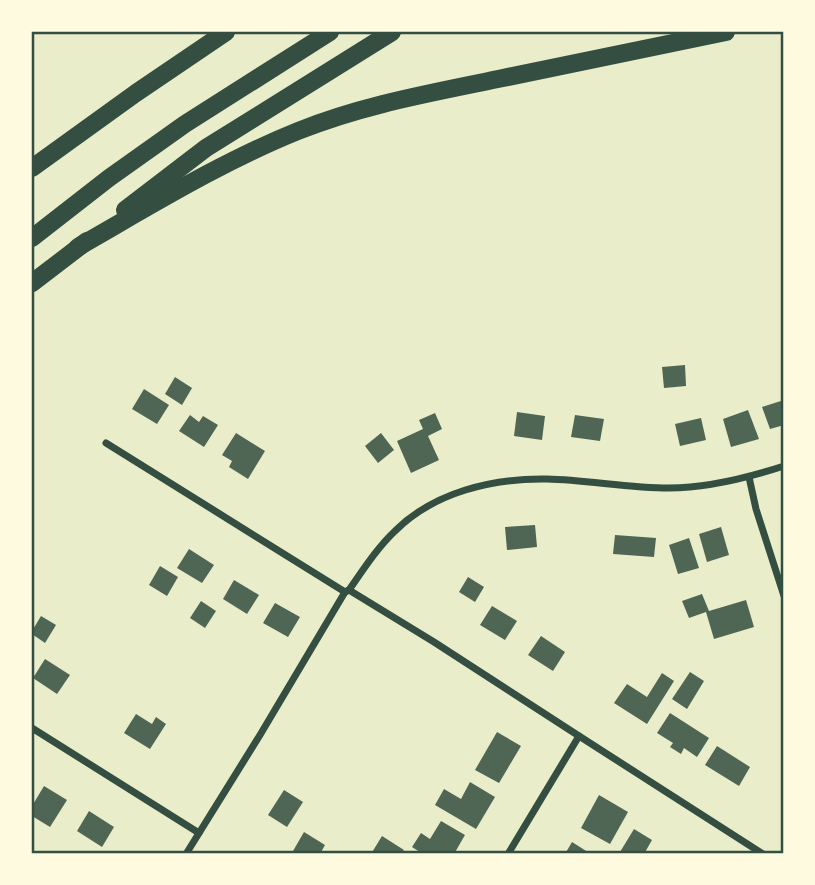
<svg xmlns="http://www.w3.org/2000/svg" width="815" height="885" font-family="Raleway,sans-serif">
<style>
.building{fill:#4f6655}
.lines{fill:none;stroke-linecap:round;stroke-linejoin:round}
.minor{stroke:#344e41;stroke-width:7}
.motorway{stroke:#344e41;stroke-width:18}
.neatline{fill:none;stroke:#344e41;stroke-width:2.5}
</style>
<rect width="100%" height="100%" fill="#e9edc9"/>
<g class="building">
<polygon points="685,365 686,386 664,388 662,367"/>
<polygon points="175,377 192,388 182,405 165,394"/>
<polygon points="144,389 169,405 157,424 132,409"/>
<polygon points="784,400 784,425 770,429 762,407"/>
<polygon points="748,410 759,439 731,447 723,419"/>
<polygon points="517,412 545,416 542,440 514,436"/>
<polygon points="435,413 442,429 428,436 439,460 411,473 397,441 423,429 419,420"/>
<polygon points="190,415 199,422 203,416 218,425 204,447 179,431"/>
<polygon points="575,415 604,419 600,441 571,437"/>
<polygon points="701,418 706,440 680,446 675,424"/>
<polygon points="236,433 265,451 248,479 229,467 232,461 222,455"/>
<polygon points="381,433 394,450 378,463 365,446"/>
<polygon points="535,525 537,547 507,550 505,527"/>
<polygon points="721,527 729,555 707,562 699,534"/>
<polygon points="615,535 656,538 654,557 613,554"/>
<polygon points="689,538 699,568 678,574 669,545"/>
<polygon points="189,549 214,565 202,583 177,568"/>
<polygon points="160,566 178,577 167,596 149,585"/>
<polygon points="468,577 484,587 475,602 459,592"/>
<polygon points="234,580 259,595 247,614 223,599"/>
<polygon points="702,594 709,611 746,600 754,627 714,639 706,612 689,618 682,601"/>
<polygon points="201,601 216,611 205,628 190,618"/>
<polygon points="275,603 300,617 288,637 263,623"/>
<polygon points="492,606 517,621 505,640 480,625"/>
<polygon points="41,616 56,625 45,643 32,634 32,631"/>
<polygon points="541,636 565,652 553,671 528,655"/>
<polygon points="45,659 70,675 57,694 33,678"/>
<polygon points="690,672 704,681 687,709 672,699"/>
<polygon points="662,673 674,681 647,724 614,703 627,684 647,697"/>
<polygon points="670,713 709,738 697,757 684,748 681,754 670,747 673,743 657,733"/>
<polygon points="136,714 152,724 156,717 166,724 150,749 124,733"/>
<polygon points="497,732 521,746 499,783 475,770"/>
<polygon points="717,746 750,767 739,786 705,765"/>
<polygon points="470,782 495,797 476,829 435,805 444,789 461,799"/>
<polygon points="44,786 67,800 50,827 32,816 32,806"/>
<polygon points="284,790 303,802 287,827 268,815"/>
<polygon points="599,795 628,812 610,844 581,828"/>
<polygon points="89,811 114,827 102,847 77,831"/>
<polygon points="441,821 465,835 454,854 423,854 412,847 421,833 430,839"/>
<polygon points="634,829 652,840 644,854 622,854 620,852"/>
<polygon points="304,832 325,845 320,854 298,854 293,851"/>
<polygon points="382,836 404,850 401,854 371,854"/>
<polygon points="572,842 591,854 565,854"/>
</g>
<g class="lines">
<g class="minor">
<polyline points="106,443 345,592 349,590 434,642 579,736 763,854"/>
<polyline points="749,477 756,509 784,596"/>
<path d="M349,590c14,-20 28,-42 46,-59 39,-39 98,-53 152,-52 41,1 81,9 122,9 39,0 78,-10 115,-22"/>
<polyline points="32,728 199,833"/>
<polyline points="186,854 260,735 345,592"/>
<polyline points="508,854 579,736"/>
</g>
<g class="motorway">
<polyline points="32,168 136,93 226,32"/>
<polyline points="125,210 206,148 392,32"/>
<polyline points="32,238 109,178 185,124 330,32"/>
<path d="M78,247c72,-41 143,-85 220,-116 64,-26 133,-38 200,-52 76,-16 152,-32 228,-47"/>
<polyline points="32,283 87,241"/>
</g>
</g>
<rect width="815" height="885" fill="none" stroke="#fefae0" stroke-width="66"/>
<rect x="33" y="33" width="749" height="819" class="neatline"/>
</svg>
